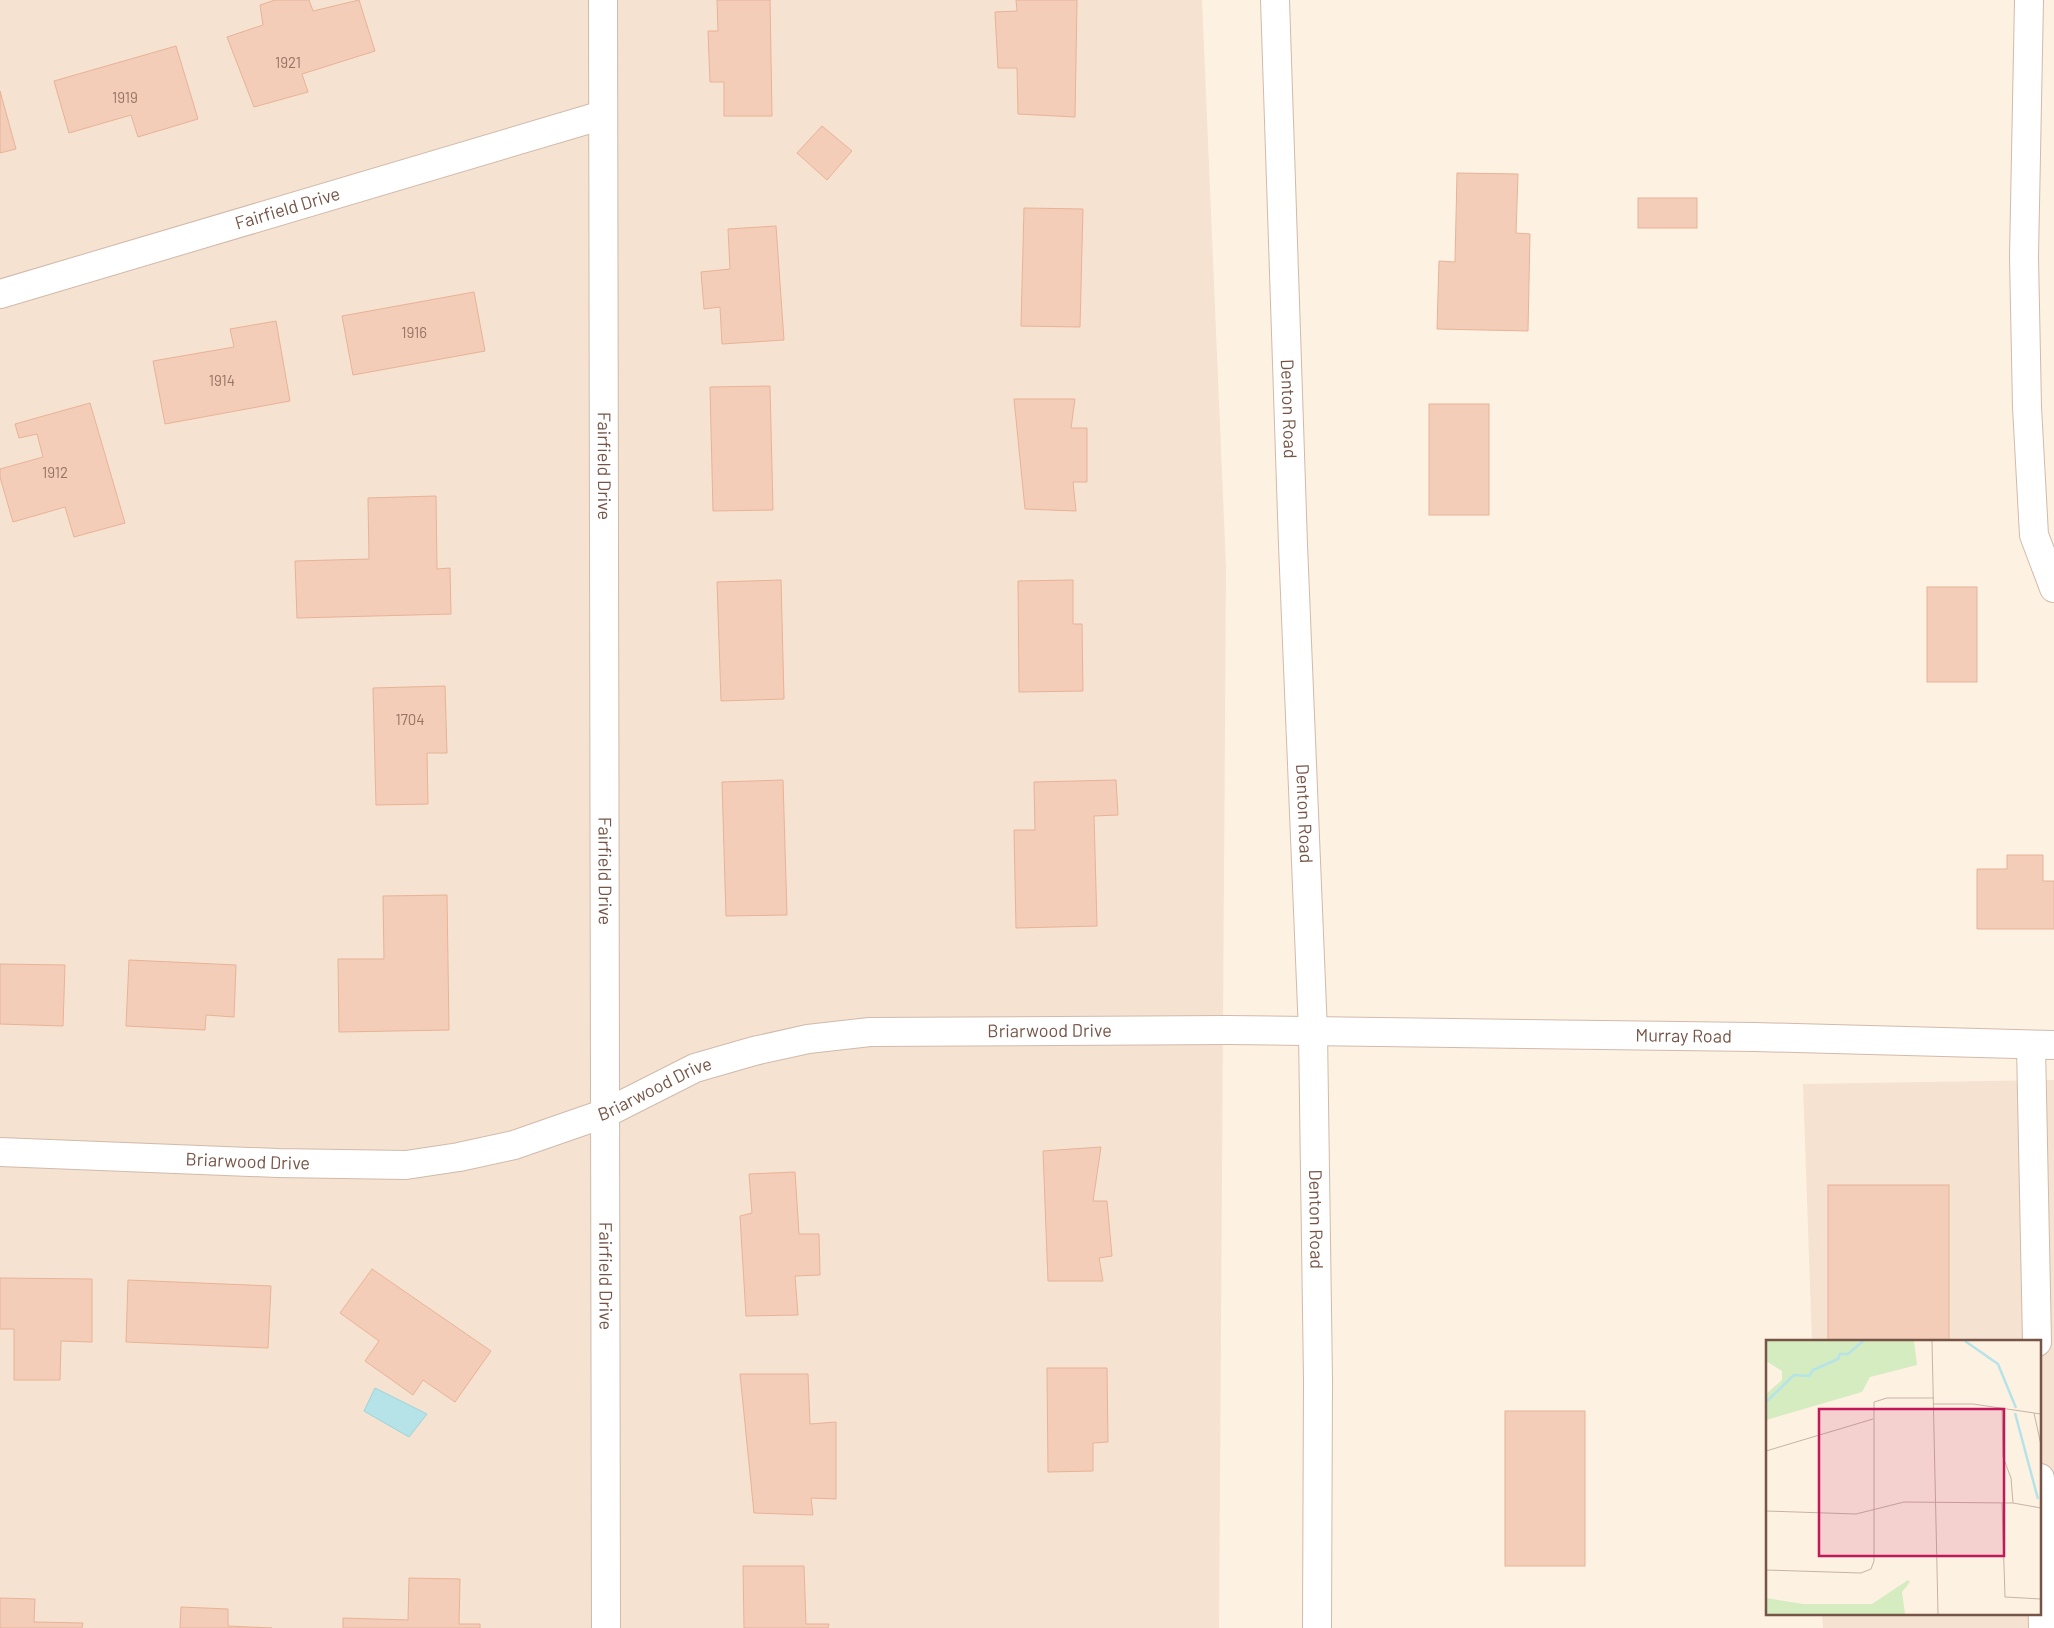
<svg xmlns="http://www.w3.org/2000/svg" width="2054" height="1628" font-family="Barlow,sans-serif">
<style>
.residential{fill:#f5e2d0}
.water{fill:#b5e3e8;stroke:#9bd4da}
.building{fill:#f4cdb8;stroke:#e8b297}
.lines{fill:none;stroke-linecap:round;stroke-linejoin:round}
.minor-casing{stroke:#d1baab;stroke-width:30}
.minor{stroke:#fff;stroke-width:28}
.labels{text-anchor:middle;stroke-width:4;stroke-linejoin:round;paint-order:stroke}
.number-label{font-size:15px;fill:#967363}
.street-label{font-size:18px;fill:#765547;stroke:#fff5e9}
.inset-river{fill:none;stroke:#b5e3e8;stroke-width:2.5}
.inset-road{fill:none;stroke:#c7b3a4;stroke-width:1}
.view{fill:#c2185b;fill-opacity:0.15;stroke:#c2185b;stroke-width:2.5}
.inset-edge{fill:none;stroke:#765547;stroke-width:2.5}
</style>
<rect width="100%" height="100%" fill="#fdf1e2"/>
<g class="residential">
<polygon points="0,0 1202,0 1226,568 1219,1628 0,1628"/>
<polygon points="2054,1080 2054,1628 1823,1628 1822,1614 2040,1614 2040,1342 1812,1342 1803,1084"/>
</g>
<polygon class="water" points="375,1388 427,1414 409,1437 364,1411"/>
<g class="building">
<polygon points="275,0 309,0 313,11 359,0 375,51 302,74 308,92 254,107 227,37 263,25 260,5"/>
<polygon points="717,0 770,0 772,116 724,116 724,82 710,82 708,31 718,31"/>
<polygon points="1016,0 1077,0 1075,117 1018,114 1017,68 998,68 995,12 1017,11"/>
<polygon points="176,46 198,119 138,137 131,115 69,133 54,81"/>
<polygon points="0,91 16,149 0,153"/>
<polygon points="822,126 852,151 827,180 797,153"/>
<polygon points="1457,173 1518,174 1516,233 1530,234 1528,331 1437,329 1439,261 1455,262"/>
<rect x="1638" y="198" width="59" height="30"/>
<polygon points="1024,208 1083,209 1080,327 1021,326"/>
<polygon points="776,226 784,340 722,344 720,307 704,309 701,272 730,269 728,229"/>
<polygon points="474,292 485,351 353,375 342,316"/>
<polygon points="276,321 290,401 165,424 153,361 234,347 230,329"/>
<polygon points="770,386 773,510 713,511 710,387"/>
<polygon points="1014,399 1075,399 1071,428 1087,428 1087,482 1073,482 1076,511 1025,509"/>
<polygon points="90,403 125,523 74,537 65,507 13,522 0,477 0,469 43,457 37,434 19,438 15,424"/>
<rect x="1429" y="404" width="60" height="111"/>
<polygon points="436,496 437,569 450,568 451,614 297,618 295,561 369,559 368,498"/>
<polygon points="781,580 784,699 721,701 717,582"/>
<polygon points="1073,580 1073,624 1082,624 1083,691 1019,692 1018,581"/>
<rect x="1927" y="587" width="50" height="95"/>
<polygon points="445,686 447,753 427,753 428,804 376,805 373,688"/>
<polygon points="783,780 787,915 726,916 722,782"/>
<polygon points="1116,780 1118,815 1094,816 1097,926 1016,928 1014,830 1035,830 1034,782"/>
<polygon points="2007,855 2043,855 2043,881 2054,881 2054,929 1977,929 1977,869 2007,869"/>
<polygon points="447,895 449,1030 339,1032 338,959 384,959 383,896"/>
<polygon points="129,960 236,965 234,1017 206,1015 205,1030 126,1026"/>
<polygon points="0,964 65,965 63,1026 0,1024"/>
<polygon points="1101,1147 1093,1201 1107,1201 1112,1256 1099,1258 1103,1281 1048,1281 1043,1151"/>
<polygon points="795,1172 799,1234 819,1234 820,1275 795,1276 798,1315 746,1316 740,1216 752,1213 749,1174"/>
<rect x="1828" y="1185" width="121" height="157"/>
<polygon points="372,1269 491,1351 455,1402 423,1380 413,1395 365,1361 379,1341 340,1313"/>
<polygon points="0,1278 92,1279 92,1342 61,1341 60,1380 14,1380 14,1329 0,1329"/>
<polygon points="128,1280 271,1286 268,1348 126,1342"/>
<polygon points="1047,1368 1107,1368 1108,1442 1093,1443 1093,1471 1048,1472"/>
<polygon points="740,1374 808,1374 810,1424 836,1422 836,1499 811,1498 813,1515 754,1513"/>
<rect x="1505" y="1411" width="80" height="155"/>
<polygon points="743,1566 804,1566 806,1624 829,1624 828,1628 744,1628"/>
<polygon points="409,1578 460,1579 459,1624 480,1624 480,1628 343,1628 343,1618 408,1620"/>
<polygon points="0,1598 35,1599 34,1622 83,1623 82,1628 0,1628"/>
<polygon points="181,1607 228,1609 228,1626 272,1628 180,1628"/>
</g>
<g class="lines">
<defs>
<g id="minor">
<path id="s1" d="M603,0l3,1628"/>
<path id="s2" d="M1275,0l18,545 20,487 5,348 -1,248"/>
<polyline points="2029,0 2024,257 2027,407 2034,535 2054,588"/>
<path id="s3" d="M0,294l603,-179"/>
<polyline points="2031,1045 2037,1342"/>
<path id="s4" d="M0,1152l277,11 129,2 53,-8 55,-12 92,-32 89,-45 59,-17 54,-12 62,-7 358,-2 527,7 299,8"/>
<polyline points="2040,1478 2043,1628"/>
</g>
</defs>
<use href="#minor" class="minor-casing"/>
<use href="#minor" class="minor"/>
</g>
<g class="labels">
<g class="number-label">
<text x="288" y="68">1921</text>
<text x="125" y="103">1919</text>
<text x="414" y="338">1916</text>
<text x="222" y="386">1914</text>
<text x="55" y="478">1912</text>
<text x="410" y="725">1704</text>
</g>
<g class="street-label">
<text dy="6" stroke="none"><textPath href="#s3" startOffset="300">Fairfield Drive</textPath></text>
<text dy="6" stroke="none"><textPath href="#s2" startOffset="409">Denton Road</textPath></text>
<text dy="6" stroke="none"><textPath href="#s1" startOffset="466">Fairfield Drive</textPath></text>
<text dy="6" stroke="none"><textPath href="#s2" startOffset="814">Denton Road</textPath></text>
<text dy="6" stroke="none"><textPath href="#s1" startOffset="871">Fairfield Drive</textPath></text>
<text dy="6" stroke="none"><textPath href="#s4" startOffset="1072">Briarwood Drive</textPath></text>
<text dy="6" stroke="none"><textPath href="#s4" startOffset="1706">Murray Road</textPath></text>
<text dy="6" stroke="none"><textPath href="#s4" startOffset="668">Briarwood Drive</textPath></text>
<text dy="6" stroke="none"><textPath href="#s4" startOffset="248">Briarwood Drive</textPath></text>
<text dy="6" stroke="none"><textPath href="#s2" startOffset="1220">Denton Road</textPath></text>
<text dy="6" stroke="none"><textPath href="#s1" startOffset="1276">Fairfield Drive</textPath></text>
</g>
</g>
<g transform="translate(1766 1340)">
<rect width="275" height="275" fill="#fdf1e2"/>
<path d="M0,1h148l3,24 -47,12 -8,15 -96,28v-26l16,-14v-9l-16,-10zM142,240l2,2 -8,10 3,22h-139v-16l37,6h69z" fill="#d4ecc0"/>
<path class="inset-river" d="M199,1l33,23 18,44M0,62l28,-27 15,1 4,-6 25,-11 2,-5h8l15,-13M249,73l23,86"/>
<path class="inset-road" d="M166,1l6,273M168,64h39l68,10M236,68l1,49 8,21 2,25M268,73l7,32M0,111l107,-32M236,163l3,94 36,2M0,171l90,3 48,-12 109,1 28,5M0,230l95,3 10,-4 3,-8v-159l13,-4h47"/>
<path class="view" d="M53,69h185v147h-185z"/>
<rect width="275" height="275" class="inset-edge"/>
</g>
</svg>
